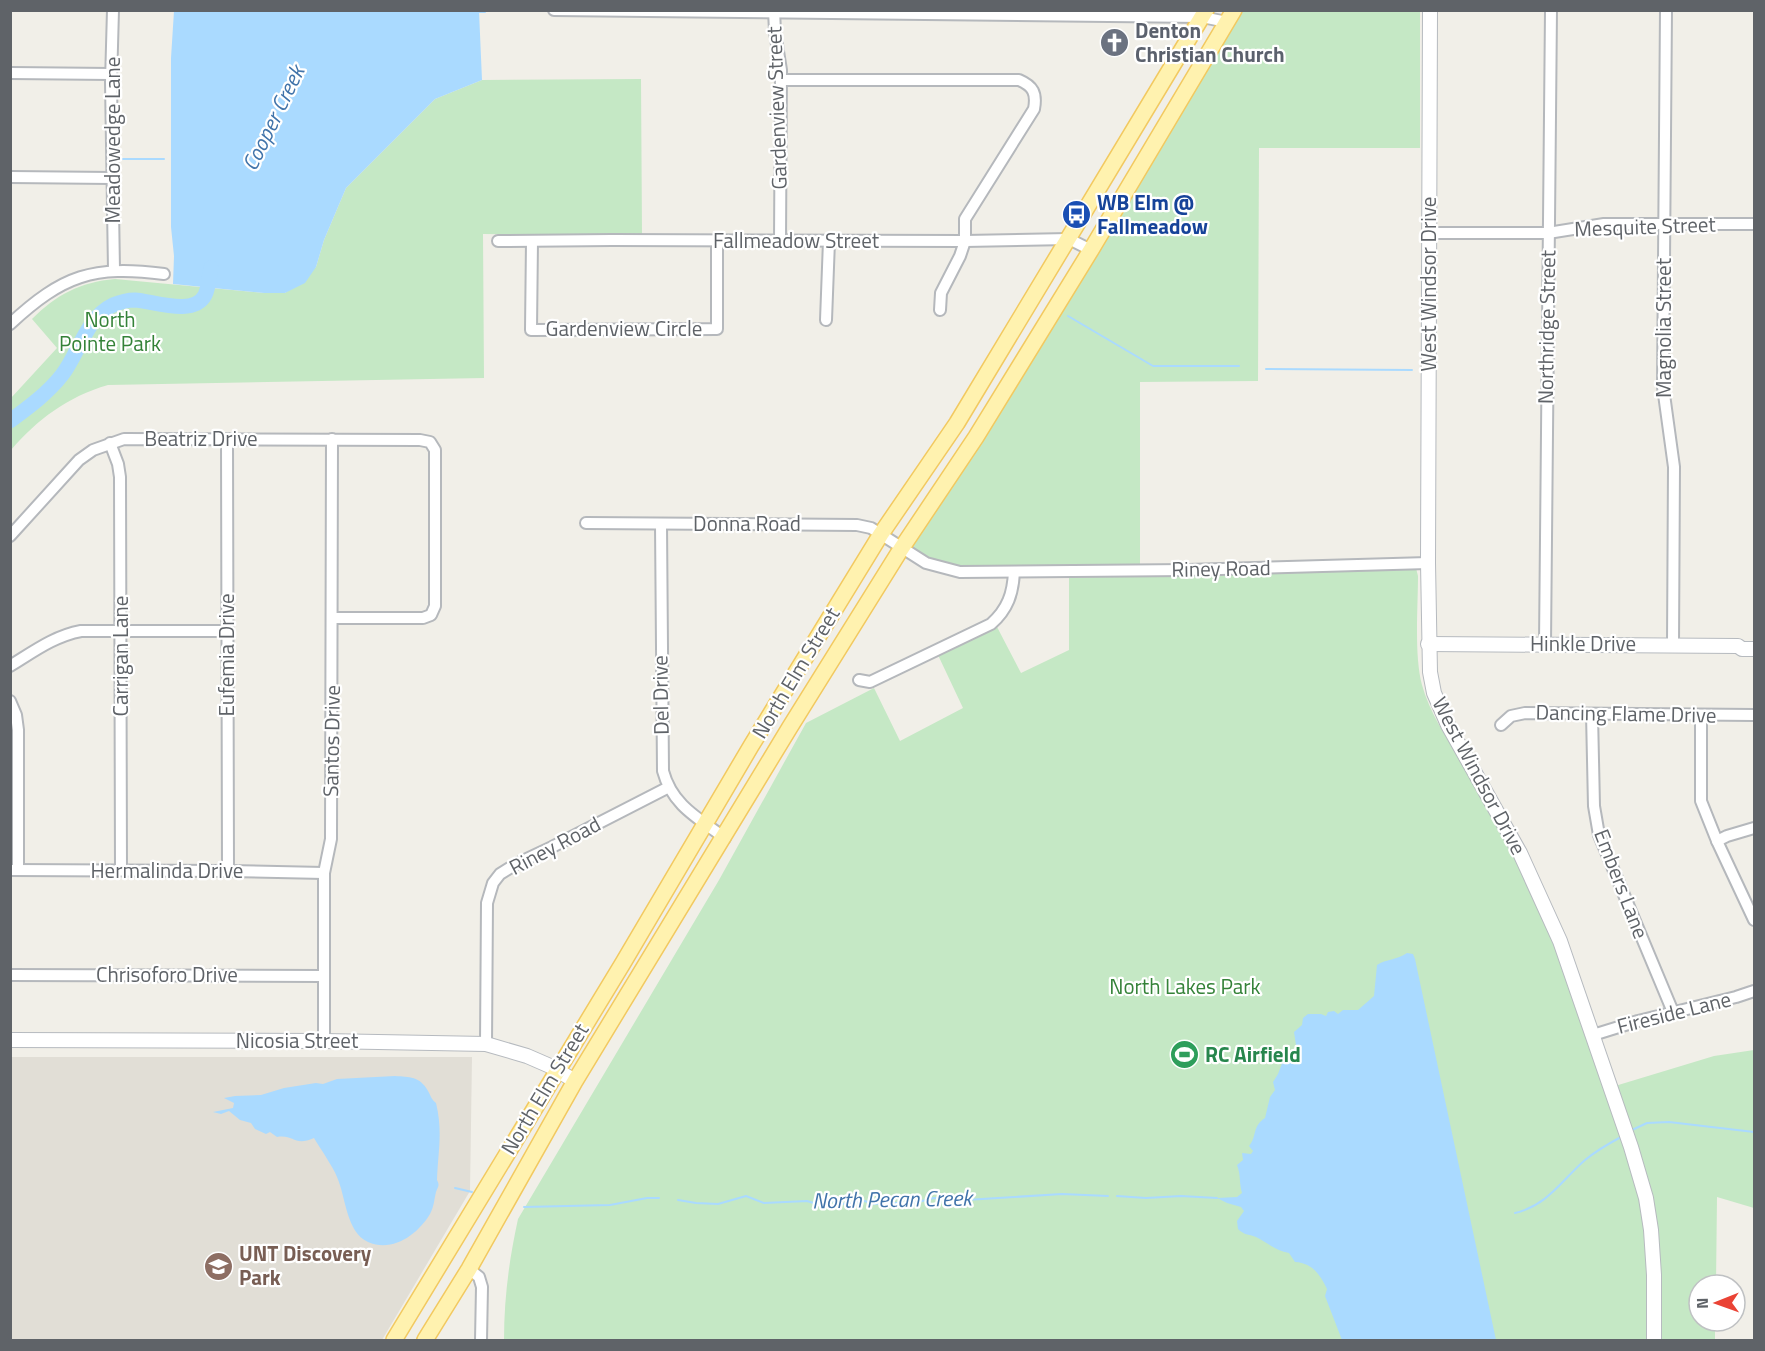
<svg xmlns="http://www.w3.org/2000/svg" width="1765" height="1351" font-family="'Titillium Web',sans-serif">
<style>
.education{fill:#e1ded6}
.green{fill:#c5e8c5}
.water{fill:#aadaff}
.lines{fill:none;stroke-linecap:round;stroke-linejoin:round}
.stream{stroke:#aadaff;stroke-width:2}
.river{stroke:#aadaff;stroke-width:15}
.street-casing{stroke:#b5b8bc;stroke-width:14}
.secondary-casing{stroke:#b6babf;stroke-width:16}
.primary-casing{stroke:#f2c960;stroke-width:18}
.street{stroke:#fff;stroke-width:10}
.secondary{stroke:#fff;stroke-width:14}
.primary{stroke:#fff2af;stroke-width:15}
.labels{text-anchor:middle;stroke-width:4.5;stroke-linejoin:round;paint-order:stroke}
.worship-label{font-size:21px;font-weight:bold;fill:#5b616d;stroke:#fff;text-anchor:start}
.street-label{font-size:21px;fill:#5f6368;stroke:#fff}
.transit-label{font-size:21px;font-weight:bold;fill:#164399;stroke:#fff;text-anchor:start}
.park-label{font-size:21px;fill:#348238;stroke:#fff}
.leisure-label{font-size:21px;font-weight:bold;fill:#27864d;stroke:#fff;text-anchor:start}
.education-label{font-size:21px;font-weight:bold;fill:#785e54;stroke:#fff;text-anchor:start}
.water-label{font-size:22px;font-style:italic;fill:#4174aa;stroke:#fff}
</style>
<rect width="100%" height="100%" fill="#f1efe8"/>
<polygon class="education" points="11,1057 472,1057 470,1191 382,1340 11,1340"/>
<g class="green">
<polygon points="1241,11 1420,11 1420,148 1259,148 1258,381 1140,382 1140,566 968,569 935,563 915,552 912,545"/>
<path d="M641,79l1,156 -159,-1 1,144 -376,7c-41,12 -70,34 -97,65v-52l46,-50 -25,-29c24,-24 48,-37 83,-40l149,14h21l31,-26 8,-27 22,-52 89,-89 47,-19z"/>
<path d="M1415,564l3,12c0,32 -4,79 4,109 12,44 50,86 70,127 47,89 84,182 123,274l99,-30 40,-6v158l-37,-11 -1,88h-17v36h16v19h-1211c0,-41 5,-80 14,-121l201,-339 87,-157 68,-35 26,53 63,-33 -25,-53 58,-30 25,48 48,-23v-72z"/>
</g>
<g class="water">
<polygon points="174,11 479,11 482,80 435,99 346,188 324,240 316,267 305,283 285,293 264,293 173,284 174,256 171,227 171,58"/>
<path d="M1407,953l6,1 2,5 81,381h-154l-17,-44 2,-7c-7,-15 -15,-26 -32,-27l-6,-9c-13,-2 -21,-10 -33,-16 -8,-3 -12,-2 -18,-8l-1,-8 7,-10 -3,-4 -14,-4 -10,-5 20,-1 5,-4c-3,-10 -1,-18 -5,-28l6,-5 -1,-7 9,1 2,-3 -4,-5c8,-9 3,-20 16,-28l5,-21 5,-7 -2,-8 5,-8 5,-13 9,-6 4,-10 -2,-13 8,-7 1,-7 5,-4h13l5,2 2,-4 6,-1 4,3 5,-4h15l16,-14 3,-31c9,-6 20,-5 30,-12z"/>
<path d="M395,1076c14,1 25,0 33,15 3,5 3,8 8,12 7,29 2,48 1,77 3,6 1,6 -1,12 -2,8 -2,15 -6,22 -12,20 -37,39 -62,28 -22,-10 -22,-45 -31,-65 -4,-10 -17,-29 -23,-39 -20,9 -20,-4 -37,-1l-7,-5 -4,2 -11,-5 -4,-6 -11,-3 -11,-9 -8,3 -8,-2 20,-4 1,-5 -10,-5 11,-2 26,-1 23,-7 32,-5 7,1 14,-5z"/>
</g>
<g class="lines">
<g class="stream">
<polyline points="476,12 485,12"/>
<polyline points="122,159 164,159"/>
<polyline points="1068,316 1153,366 1239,366"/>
<polyline points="1266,369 1412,370"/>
<polyline points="1632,1130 1647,1123 1669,1122 1754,1132"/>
<polyline points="455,1188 472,1192"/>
<polyline points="1117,1196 1146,1198 1181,1196 1217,1198"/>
<polyline points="678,1200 696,1203 718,1204 746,1196 764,1203 807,1201 820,1205 834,1201 842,1204 865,1201 872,1204 918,1202 934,1198 966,1200 1062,1194 1108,1196"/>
<polyline points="524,1207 610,1205 647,1198 659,1198"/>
<path d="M1515,1213c33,-8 46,-32 70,-53 11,-9 23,-16 36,-23"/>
</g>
<path class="river" d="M10,421c19,-14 38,-28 52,-46 17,-22 24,-57 51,-70 7,-3 15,-5 22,-5 18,1 59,17 70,-5 4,-8 4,-19 6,-27"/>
<defs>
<g id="street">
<polyline points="113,10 111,82 114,270"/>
<polyline points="554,10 1202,17 1227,22"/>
<polyline points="774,10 775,32 781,70 780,241"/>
<polyline points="1666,10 1663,387 1674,467 1673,645"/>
<polyline points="10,73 111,74"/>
<path d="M781,80h238c14,6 18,13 15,29l-69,110v22l-5,15 -19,37 -1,17"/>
<polyline points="10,177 112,178"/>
<polyline points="1429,233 1548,233 1604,224 1754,224"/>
<polyline points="498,241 612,240 965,241 1069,239 1091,250"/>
<polyline points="532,241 531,330 717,329 717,241"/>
<polyline points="826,320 829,241"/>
<path d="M10,324c53,-49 83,-59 154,-50"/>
<polyline points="227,439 228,871"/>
<polyline points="110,443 118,464 120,477 121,870"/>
<polyline points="586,523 857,525 871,528 926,563 960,572 1187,570 1428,563"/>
<path d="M661,524l2,247c9,34 35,47 62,67"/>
<polyline points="10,536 79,460 93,450 124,439 420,440 430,442 435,450 435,606 431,615 423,618 333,618"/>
<polyline points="1545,644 1551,10"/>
<path d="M10,666c23,-14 44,-30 71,-35h146"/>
<path d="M859,680l11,2 121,-58c17,-15 22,-31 23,-52"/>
<polyline points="10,701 16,715 18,730 18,870"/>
<polyline points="1592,714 1594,806 1599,835 1673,1012"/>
<polyline points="1701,715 1701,801 1717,841 1754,920"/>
<polyline points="1501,725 1511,716 1525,713 1754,715"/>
<polyline points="1717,841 1727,836 1754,828"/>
<polyline points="10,870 228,871 324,873"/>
<polyline points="10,975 323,976"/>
<polyline points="1593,1035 1638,1021 1736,997 1754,991"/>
<polyline points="324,1041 324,873 331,839 332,439"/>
<polyline points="486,1044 487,903 493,883 500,874 516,864 552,847 667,788"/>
<polyline points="469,1269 479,1277 482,1287 481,1340"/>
</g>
<g id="secondary">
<polyline points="1430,10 1428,563 1430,672 1434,693 1448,725 1520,853 1560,941 1631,1147 1646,1198 1651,1230 1654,1275 1654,1340"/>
<polyline points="1428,644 1738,646 1742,649 1754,649"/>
<polyline points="10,1040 324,1041 486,1044 527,1056 550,1066 575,1081"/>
</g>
<g id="primary">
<polyline points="394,1340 623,963 751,746 881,534 957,423 1206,10"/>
<polyline points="425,1340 469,1269 575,1081 790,727 901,549 976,437 1091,250 1234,10"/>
</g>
</defs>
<use href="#street" class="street-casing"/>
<use href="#secondary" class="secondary-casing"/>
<use href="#primary" class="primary-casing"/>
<use href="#street" class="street"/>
<use href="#secondary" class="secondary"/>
<use href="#primary" class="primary"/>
</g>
<defs>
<symbol id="church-disc" viewBox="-11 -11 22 22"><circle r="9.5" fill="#6b7280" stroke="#fff"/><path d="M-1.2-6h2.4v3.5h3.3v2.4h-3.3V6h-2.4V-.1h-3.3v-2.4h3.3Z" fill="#fff"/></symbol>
<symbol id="bus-disc" viewBox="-11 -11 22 22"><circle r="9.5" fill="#1a4fb4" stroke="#fff"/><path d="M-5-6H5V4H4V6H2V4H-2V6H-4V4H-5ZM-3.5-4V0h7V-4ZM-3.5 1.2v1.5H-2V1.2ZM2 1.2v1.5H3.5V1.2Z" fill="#fff"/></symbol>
<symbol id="stadium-disc" viewBox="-11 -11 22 22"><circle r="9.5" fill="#2e9e5b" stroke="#fff"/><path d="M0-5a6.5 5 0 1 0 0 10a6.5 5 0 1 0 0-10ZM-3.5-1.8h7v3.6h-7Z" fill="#fff"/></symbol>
<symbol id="university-disc" viewBox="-11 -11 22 22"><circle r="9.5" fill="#8d6e63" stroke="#fff"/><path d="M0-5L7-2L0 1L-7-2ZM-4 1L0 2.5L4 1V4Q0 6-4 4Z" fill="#fff"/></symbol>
</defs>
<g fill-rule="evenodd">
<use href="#church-disc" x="1098" y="26" width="33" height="33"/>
<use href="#bus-disc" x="1060" y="198" width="33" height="33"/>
<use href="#stadium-disc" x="1168" y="1038" width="33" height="33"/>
<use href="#university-disc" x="202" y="1250" width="33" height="33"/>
</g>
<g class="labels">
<g class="worship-label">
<text x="1135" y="38">Denton<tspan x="1135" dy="24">Christian Church</tspan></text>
</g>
<g class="street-label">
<text transform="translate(777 108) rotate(-92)" y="7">Gardenview Street</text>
<text transform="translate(113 140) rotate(-90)" y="7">Meadowedge Lane</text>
<text transform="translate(1645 227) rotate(-2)" y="7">Mesquite Street</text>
<text x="796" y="248">Fallmeadow Street</text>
<text transform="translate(1429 284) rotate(-90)" y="7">West Windsor Drive</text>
<text transform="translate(1547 327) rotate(-89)" y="7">Northridge Street</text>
<text transform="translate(1664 328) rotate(-90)" y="7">Magnolia Street</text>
<text x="624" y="336">Gardenview Circle</text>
<text x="201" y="446">Beatriz Drive</text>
<text x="747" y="531">Donna Road</text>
<text transform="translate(1221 569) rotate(-1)" y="7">Riney Road</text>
<text x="1583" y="651">Hinkle Drive</text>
<text transform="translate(227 655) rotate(-90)" y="7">Eufemia Drive</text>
<text transform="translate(121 656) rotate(-90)" y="7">Carrigan Lane</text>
<text transform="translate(796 673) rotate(-59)" y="7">North Elm Street</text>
<text transform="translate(661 695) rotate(-91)" y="7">Del Drive</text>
<text transform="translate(1626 714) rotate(1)" y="7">Dancing Flame Drive</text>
<text transform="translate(332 741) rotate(-89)" y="7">Santos Drive</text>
<text transform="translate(1479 776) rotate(62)" y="7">West Windsor Drive</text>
<text transform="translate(555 846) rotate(-28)" y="7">Riney Road</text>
<text x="167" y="878">Hermalinda Drive</text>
<text transform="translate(1621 884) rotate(69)" y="7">Embers Lane</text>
<text x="167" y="982">Chrisoforo Drive</text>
<text transform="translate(1674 1013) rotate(-14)" y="7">Fireside Lane</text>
<text x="297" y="1048">Nicosia Street</text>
<text transform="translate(545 1089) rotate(-59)" y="7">North Elm Street</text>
</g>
<g class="transit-label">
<text x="1097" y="210">WB Elm @<tspan x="1097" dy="24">Fallmeadow</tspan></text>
</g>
<g class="park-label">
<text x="110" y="327">North<tspan x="110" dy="24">Pointe Park</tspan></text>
<text x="1185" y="994">North Lakes Park</text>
</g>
<g class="leisure-label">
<text x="1205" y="1062">RC Airfield</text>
</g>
<g class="education-label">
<text x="239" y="1261">UNT Discovery<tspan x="239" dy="24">Park</tspan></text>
</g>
<g class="water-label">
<text transform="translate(273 118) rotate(-64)" y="8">Cooper Creek</text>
<text transform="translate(892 1199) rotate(-1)" y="8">North Pecan Creek</text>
</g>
</g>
<rect width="1765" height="1351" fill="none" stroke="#5f6368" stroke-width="24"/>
<g transform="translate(1717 1303) rotate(269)"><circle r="28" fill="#ffffff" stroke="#bfc1c3" stroke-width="1.5"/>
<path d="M0-4.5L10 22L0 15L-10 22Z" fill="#ea4335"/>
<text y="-9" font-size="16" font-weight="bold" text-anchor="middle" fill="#5f6368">N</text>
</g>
</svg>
